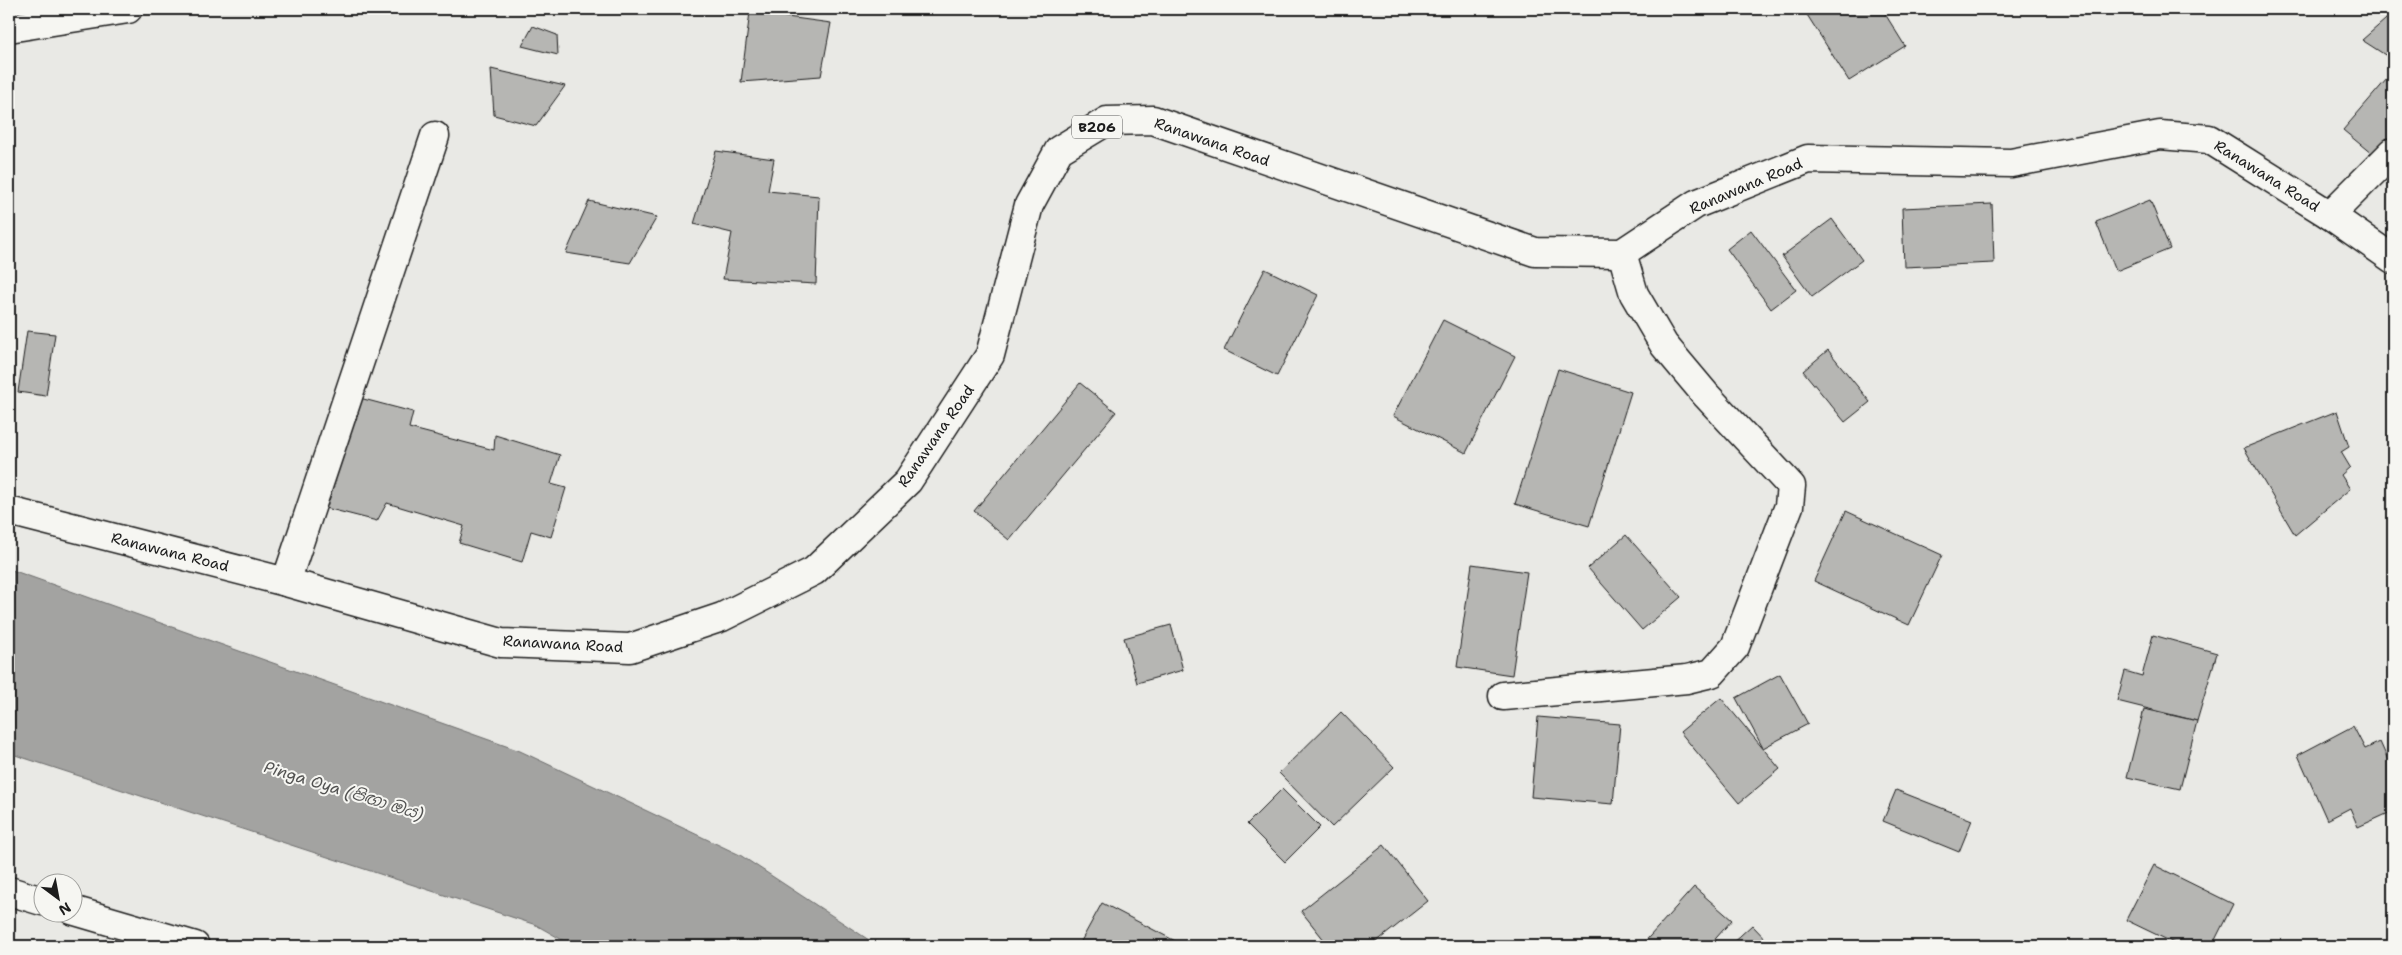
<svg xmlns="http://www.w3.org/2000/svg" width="2402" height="955" font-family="'Shantell Sans','Noto Sans Sinhala',sans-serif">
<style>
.water{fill:#a3a3a1;stroke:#6d6d6c}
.building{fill:#b6b6b3;stroke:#1c1c1c}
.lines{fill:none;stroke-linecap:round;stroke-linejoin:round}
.street-casing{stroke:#1c1c1c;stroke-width:31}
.primary-casing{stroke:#1c1c1c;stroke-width:31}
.highway-casing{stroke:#1c1c1c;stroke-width:31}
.street{stroke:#f6f6f2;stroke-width:28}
.primary{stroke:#f6f6f2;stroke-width:28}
.highway{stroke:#f6f6f2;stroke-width:28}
.labels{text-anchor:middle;stroke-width:4;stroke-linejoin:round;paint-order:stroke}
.shield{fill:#f6f6f2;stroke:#5d5d5c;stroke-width:1}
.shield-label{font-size:14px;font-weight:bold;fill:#1c1c1c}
.street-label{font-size:15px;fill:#1c1c1c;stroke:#f6f6f2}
.water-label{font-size:16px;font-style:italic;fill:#525251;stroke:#f6f6f2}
</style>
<rect width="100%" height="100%" fill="#e9e9e5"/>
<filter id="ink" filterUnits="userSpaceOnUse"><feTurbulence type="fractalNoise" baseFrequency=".02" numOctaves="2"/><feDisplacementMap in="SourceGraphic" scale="10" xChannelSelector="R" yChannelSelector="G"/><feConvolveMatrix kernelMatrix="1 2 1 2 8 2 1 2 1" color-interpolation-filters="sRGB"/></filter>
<g filter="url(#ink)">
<polygon class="water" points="9,569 520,751 740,855 878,946 573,946 536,925 9,753"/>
<g class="building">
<polygon points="1807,9 1882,9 1905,46 1849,81 1804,10"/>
<polygon points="2115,9 2128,9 2125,15"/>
<polygon points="750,12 831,23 821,76 741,82"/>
<polygon points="2393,13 2393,60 2362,40"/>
<polygon points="533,26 557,35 558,55 522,46"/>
<polygon points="491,69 565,86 536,126 494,115"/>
<polygon points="2393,72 2393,134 2372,154 2343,130"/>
<polygon points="716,151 774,159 768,191 819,196 816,284 723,279 732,233 694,224"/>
<polygon points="2150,200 2170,249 2116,271 2096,222"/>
<polygon points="589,201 657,217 630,263 566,253"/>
<polygon points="1992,204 1994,263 1904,267 1902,208"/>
<polygon points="1832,219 1862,260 1812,297 1782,256"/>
<polygon points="1751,230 1796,290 1771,309 1727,249"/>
<polygon points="1265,269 1318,295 1277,376 1224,350"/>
<polygon points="1443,320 1515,356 1466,453 1393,416"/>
<polygon points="27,331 55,334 46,396 18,392"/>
<polygon points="1828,350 1870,402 1845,422 1803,371"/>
<polygon points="1558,369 1631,392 1589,526 1515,504"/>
<polygon points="1080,383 1116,412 1009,540 974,511"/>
<polygon points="352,396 413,412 409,428 494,450 495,435 560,455 551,484 566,488 551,537 531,531 522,562 459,543 464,526 387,503 377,521 322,507"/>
<polygon points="2337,411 2349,447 2341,452 2350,467 2341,475 2350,489 2295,535 2244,448"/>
<polygon points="1846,511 1942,555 1909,625 1814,581"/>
<polygon points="1626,535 1681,597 1642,630 1588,568"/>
<polygon points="1472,564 1527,572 1512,675 1457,667"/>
<polygon points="1171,625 1183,670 1137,683 1124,638"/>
<polygon points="2153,635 2217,653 2197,721 2117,701 2125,671 2142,676"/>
<polygon points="1780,674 1808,724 1763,748 1736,698"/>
<polygon points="1721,698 1780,769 1739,803 1680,732"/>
<polygon points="2144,709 2197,721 2180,789 2127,777"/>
<polygon points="1341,712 1394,767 1332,827 1279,773"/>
<polygon points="1538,717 1620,724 1613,804 1531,797"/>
<polygon points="2353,726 2365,749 2380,742 2393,771 2393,811 2358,827 2350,808 2327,820 2298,755"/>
<polygon points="1282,789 1320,827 1285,862 1247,824"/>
<polygon points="1896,790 1972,820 1959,852 1883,821"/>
<polygon points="1384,845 1428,901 1371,946 1329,946 1301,911"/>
<polygon points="2154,865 2233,904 2212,946 2180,946 2126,920"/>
<polygon points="1694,887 1732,920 1709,946 1641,946"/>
<polygon points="1102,903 1181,944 1180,946 1079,945"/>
<polygon points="1752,925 1772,946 1729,946"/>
</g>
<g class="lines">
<defs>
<g id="street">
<polyline points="9,28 128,9"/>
<polyline points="2330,215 2393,152"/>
<polyline points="286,582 435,136"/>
<polyline points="1503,696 1687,679 1712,673 1735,647 1789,506 1791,486 1706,395 1664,345 1634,294 1622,253"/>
</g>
<polyline id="primary" points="9,511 286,582 501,643 630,648 722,617 814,571 908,481 990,355 1029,205 1059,150 1107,121 1153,120 1535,252 1622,253 1696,204 1808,159 2011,163 2160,135 2209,139 2330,215 2393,259"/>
<g id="highway">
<polyline points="9,891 42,901"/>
<polyline points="72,910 195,946"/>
</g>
</defs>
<use href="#street" class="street-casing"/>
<use href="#primary" class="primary-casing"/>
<use href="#highway" class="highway-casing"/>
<use href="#street" class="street"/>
<use href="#primary" class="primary"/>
<use href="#highway" class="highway"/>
</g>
</g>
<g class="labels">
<rect class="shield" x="1072" y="115.5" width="50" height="23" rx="4"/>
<g class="shield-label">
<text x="1097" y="132">B206</text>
</g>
<g class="street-label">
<text transform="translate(1212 142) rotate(19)" y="5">Ranawana Road</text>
<text transform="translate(2267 176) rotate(32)" y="5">Ranawana Road</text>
<text transform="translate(1746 186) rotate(-23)" y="5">Ranawana Road</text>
<text transform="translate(936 436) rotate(-55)" y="5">Ranawana Road</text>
<text transform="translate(170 552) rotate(14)" y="5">Ranawana Road</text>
<text transform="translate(563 644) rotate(3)" y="5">Ranawana Road</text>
</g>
<g class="water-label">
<text transform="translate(344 790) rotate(17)" y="6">Pinga Oya (පිඟා ඔය)</text>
</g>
</g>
<rect width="2402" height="955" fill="none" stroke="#f6f6f2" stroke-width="30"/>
<rect x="15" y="15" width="2372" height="925" fill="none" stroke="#1c1c1c" stroke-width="2" filter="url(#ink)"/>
<g transform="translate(58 898) rotate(148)"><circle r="24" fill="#f6f6f2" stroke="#9f9f9c"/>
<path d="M0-4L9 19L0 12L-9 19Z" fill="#1c1c1c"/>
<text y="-8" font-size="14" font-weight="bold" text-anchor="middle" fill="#1c1c1c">N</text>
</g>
</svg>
